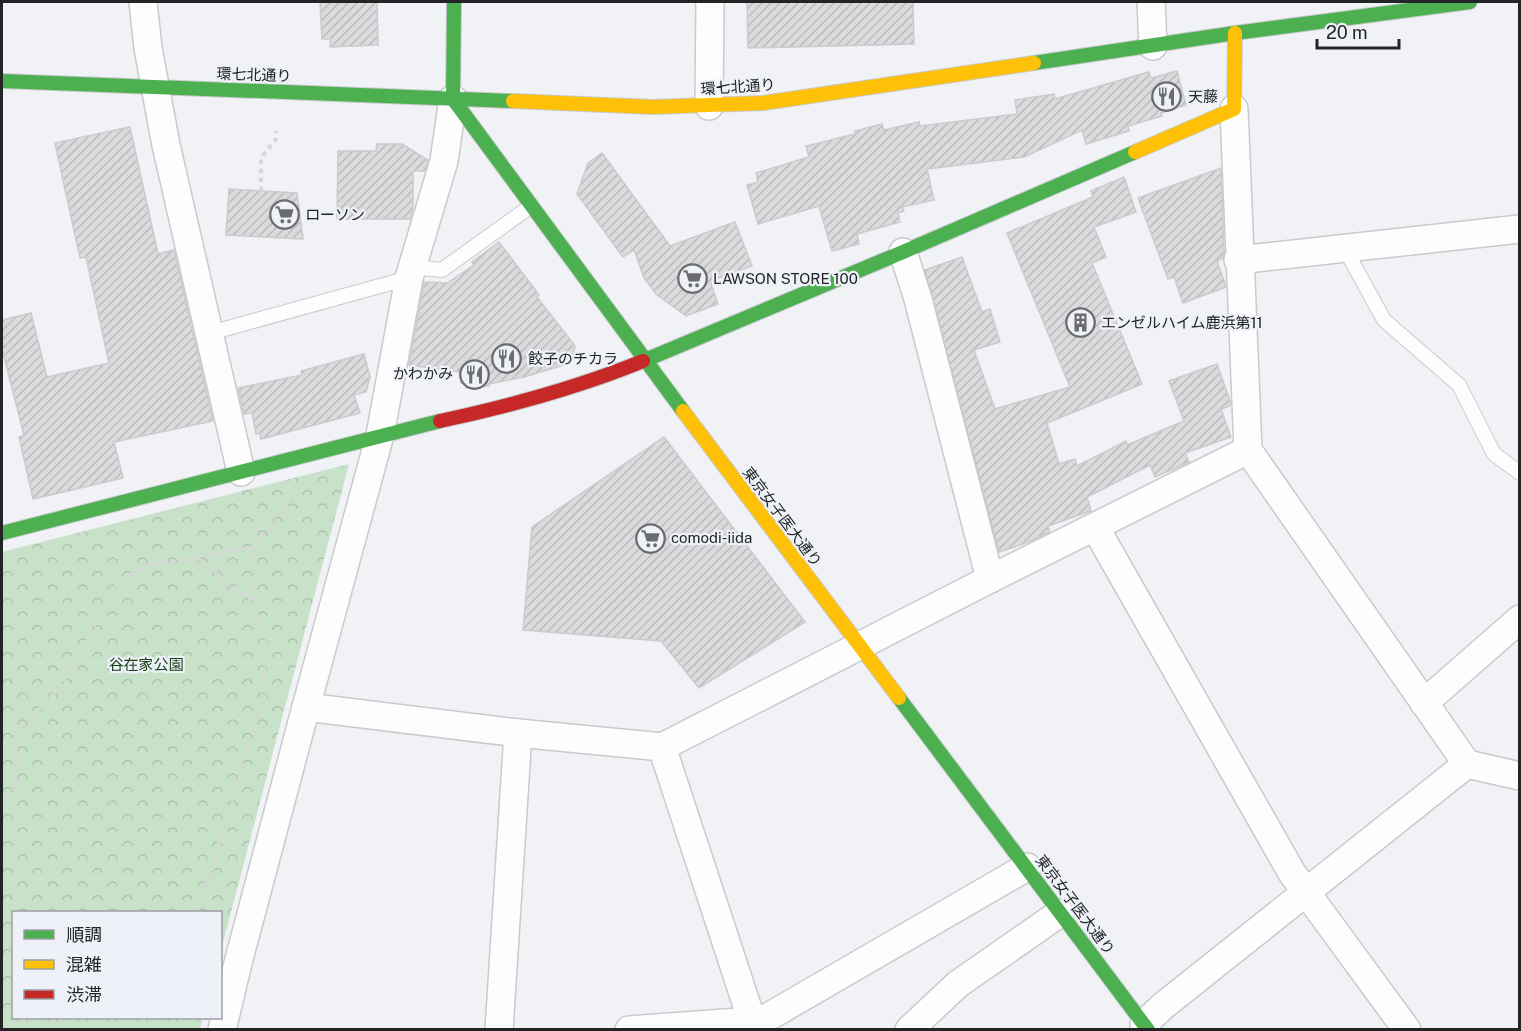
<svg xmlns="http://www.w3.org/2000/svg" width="1521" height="1031" font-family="'Public Sans','Noto Sans JP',sans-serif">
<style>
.park{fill:url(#park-crowns)}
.building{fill:url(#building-hatch);stroke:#cbcacd;stroke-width:1.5}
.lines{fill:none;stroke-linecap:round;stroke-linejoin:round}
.lane-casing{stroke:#c8cacc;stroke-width:16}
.street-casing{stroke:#c8cacc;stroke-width:30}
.fast-casing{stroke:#c8cacc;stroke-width:16}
.slow-casing{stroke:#c8cacc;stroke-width:16}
.jam-casing{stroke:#c8cacc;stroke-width:16}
.path{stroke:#d6d6d6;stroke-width:4;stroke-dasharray:4.5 4.5;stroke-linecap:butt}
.lane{stroke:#fdfdfe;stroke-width:14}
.street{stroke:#fdfdfe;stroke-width:27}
.fast{stroke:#4caf50;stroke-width:14}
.slow{stroke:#ffc107;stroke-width:14}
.jam{stroke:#c62828;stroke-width:14}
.labels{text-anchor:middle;stroke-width:4.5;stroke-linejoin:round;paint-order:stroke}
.street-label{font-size:15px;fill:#232426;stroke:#eef1f7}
.poi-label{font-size:15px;fill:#232426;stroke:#eef1f7;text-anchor:start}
.park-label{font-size:15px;fill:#133f13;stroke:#eef1f7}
</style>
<defs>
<pattern id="park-crowns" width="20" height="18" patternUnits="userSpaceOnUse" patternTransform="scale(1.5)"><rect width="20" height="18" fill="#c8e2ca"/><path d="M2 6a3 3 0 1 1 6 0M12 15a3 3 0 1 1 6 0" fill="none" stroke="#acc2ad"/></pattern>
<pattern id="building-hatch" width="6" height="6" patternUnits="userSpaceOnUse" patternTransform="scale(1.5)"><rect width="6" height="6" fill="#dbdbdd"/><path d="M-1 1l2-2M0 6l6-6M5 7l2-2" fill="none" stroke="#bcbcbe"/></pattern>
</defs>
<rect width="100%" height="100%" fill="#f0f2f5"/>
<polygon class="park" points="349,464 221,950 220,912 14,912 14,1018 203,1018 200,1029 2,1029 2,552"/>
<g class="building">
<polygon points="320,2 377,2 378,45 330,47 330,39 322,39"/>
<polygon points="747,2 913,2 914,44 748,48"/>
<polygon points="1177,71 1186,105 1161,113 1162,116 1128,126 1129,131 1086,144 1082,130 1024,157 927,169 934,200 902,207 904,211 898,213 900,222 857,234 859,244 832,251 819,206 758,224 747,185 758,182 756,173 809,157 806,146 855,134 855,131 882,124 884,130 919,122 920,126 1017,114 1015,100 1054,94 1055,99 1149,72 1151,78"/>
<polygon points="130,127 158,254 174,250 213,421 114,442 123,478 33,499 19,437 24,435 2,349 2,320 31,313 47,377 109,363 86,257 80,258 55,143"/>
<polygon points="377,144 402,144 428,160 425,171 413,171 413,209 410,219 337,219 338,151 376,151"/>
<polygon points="602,153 670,246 735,222 752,266 710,281 718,304 686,316 656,294 644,278 634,250 623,257 577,194 588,163"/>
<polygon points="1221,168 1224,253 1223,258 1217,261 1226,287 1183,303 1174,277 1168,279 1138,198"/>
<polygon points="1124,177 1136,212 1094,227 1106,257 1092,263 1142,384 1047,423 1059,464 1075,459 1077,466 1126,441 1127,445 1184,421 1169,381 1217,364 1230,401 1230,406 1221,409 1231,437 1185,453 1189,462 1155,477 1150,465 1087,497 1091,511 1048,526 1050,532 1026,543 999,552 925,270 962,257 982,312 990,309 1000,342 974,350 995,409 1070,387 1007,233 1093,197 1091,191"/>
<polygon points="229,189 297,193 303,239 226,235"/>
<polygon points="499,242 539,295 537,297 575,346 571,363 524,377 489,384 489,386 466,388 466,383 461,383 460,372 409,365 424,282 447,283 474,265 472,262"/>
<polygon points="364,354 370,377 366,392 354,395 360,413 261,439 260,433 256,434 252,413 244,414 238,388 302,375 301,371"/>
<polygon points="664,437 805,622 699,688 661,641 523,630 532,527"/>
</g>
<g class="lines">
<defs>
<g id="lane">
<polyline points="1345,249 1384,320 1459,385 1494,454 1520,473"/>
<polyline points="412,267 442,270 531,206"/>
<polyline points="210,333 409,278"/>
</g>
<g id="street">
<polyline points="143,2 148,48 166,145 241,472"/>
<polyline points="1151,2 1153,46"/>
<polyline points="709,106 710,2"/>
<polyline points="1234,109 1248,450 1467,764"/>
<polyline points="903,252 918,299 990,579"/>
<polyline points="1238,260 1520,229"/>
<polyline points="1095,527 1292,873 1407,1030"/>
<polyline points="1424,703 1520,619"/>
<polyline points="306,707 518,733 662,747"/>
<polyline points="1144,1024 1163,1006 1467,764 1520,776"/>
<polyline points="222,1030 238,963 306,707 380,435 409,278 444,161 453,99"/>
<polyline points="499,1030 518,733"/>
<polyline points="629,1030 752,1021 768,1017 1027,867"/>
<polyline points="753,1030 752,1021 662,747 990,579 1248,450"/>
<polyline points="909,1030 958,984 1060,913"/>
</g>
<g id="fast">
<polyline points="454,2 453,99 683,411"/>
<polyline points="1034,63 1235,33 1470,2"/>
<polyline points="2,81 513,101"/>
<polyline points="643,361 903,252 1135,152"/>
<polyline points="2,533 440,421"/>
<polyline points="899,698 1148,1030"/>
</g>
<g id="slow">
<polyline points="513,101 653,107 763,103 1034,63"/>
<polyline points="1135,152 1234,109 1235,33"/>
<polyline points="683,411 899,698"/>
</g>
<path id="jam" d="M440,421c70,-15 137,-33 203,-60"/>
</defs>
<use href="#lane" class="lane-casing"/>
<use href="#street" class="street-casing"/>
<use href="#fast" class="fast-casing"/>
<use href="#slow" class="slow-casing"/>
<use href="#jam" class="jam-casing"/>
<g class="path">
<polyline points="261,191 261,158 276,139 276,131"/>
<path d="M250,600c7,-18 6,-33 3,-52"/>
<polyline points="2,805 16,785 20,772 18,744 27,722 53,695 79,660 104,603 121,581 146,564 199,559 222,551 253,548 290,504 299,488"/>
<polyline points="194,912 215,862 224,823 261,704 266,652 263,630 250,600 200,560"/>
<polyline points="2,940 14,951"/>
</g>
<use href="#lane" class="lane"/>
<use href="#street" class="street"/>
<use href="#fast" class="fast"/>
<use href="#slow" class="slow"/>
<use href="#jam" class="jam"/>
</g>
<defs>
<symbol id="restaurant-ring" viewBox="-11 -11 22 22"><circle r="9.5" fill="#eef1f7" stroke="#6b6c6e" stroke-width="1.5"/><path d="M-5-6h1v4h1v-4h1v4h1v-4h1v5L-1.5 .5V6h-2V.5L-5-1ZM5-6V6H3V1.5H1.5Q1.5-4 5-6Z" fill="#6b6c6e"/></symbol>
<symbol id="supermarket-ring" viewBox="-11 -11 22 22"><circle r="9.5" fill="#eef1f7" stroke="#6b6c6e" stroke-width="1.5"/><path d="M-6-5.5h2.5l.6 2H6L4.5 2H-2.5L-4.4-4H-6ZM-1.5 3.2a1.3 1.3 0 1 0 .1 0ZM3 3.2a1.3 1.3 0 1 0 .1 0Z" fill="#6b6c6e"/></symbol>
<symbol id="building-ring" viewBox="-11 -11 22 22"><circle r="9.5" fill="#eef1f7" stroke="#6b6c6e" stroke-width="1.5"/><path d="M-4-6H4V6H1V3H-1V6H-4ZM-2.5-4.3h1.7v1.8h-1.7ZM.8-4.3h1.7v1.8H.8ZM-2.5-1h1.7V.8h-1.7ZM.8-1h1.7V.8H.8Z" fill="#6b6c6e"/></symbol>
</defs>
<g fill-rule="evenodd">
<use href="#restaurant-ring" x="1150" y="80" width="33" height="33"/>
<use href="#supermarket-ring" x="268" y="198" width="33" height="33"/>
<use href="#supermarket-ring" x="676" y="262" width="33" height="33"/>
<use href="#building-ring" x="1064" y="306" width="33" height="33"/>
<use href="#restaurant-ring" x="490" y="342" width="33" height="33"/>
<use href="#restaurant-ring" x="458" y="358" width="33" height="33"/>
<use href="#supermarket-ring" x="634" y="522" width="33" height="33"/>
</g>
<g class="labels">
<g class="street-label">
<text transform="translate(254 75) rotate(2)" y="5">環七北通り</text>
<text transform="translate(738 87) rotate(-4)" y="5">環七北通り</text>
<text transform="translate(782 517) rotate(53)" y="5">東京女子医大通り</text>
<text transform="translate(1075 905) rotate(53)" y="5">東京女子医大通り</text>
</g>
<g class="poi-label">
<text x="1188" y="102">天藤</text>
<text x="305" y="220">ローソン</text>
<text x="713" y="284">LAWSON STORE 100</text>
<text x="1101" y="328">エンゼルハイム鹿浜第11</text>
<text x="528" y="364">餃子のチカラ</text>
<text x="453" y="379" text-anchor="end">かわかみ</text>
<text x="671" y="543">comodi-iida</text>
</g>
<g class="park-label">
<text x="146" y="670">谷在家公園</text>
</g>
</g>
<rect width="1521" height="1031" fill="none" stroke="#232426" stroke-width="6"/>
<rect x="12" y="911" width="210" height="108" fill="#eef1f7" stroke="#9d9fa3" stroke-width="1.5"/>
<rect x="24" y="930" width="30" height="9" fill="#4caf50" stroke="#9d9fa3" stroke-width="1.5"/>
<text x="66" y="941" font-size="18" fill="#232426">順調</text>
<rect x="24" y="960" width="30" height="9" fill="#ffc107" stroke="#9d9fa3" stroke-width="1.5"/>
<text x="66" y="971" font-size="18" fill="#232426">混雑</text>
<rect x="24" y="990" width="30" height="9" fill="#c62828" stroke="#9d9fa3" stroke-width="1.5"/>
<text x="66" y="1001" font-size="18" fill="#232426">渋滞</text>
<path d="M1317 39v9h82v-9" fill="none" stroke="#232426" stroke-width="3"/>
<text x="1326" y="39" font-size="18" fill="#232426" stroke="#eef1f7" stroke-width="4.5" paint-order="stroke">20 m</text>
</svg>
